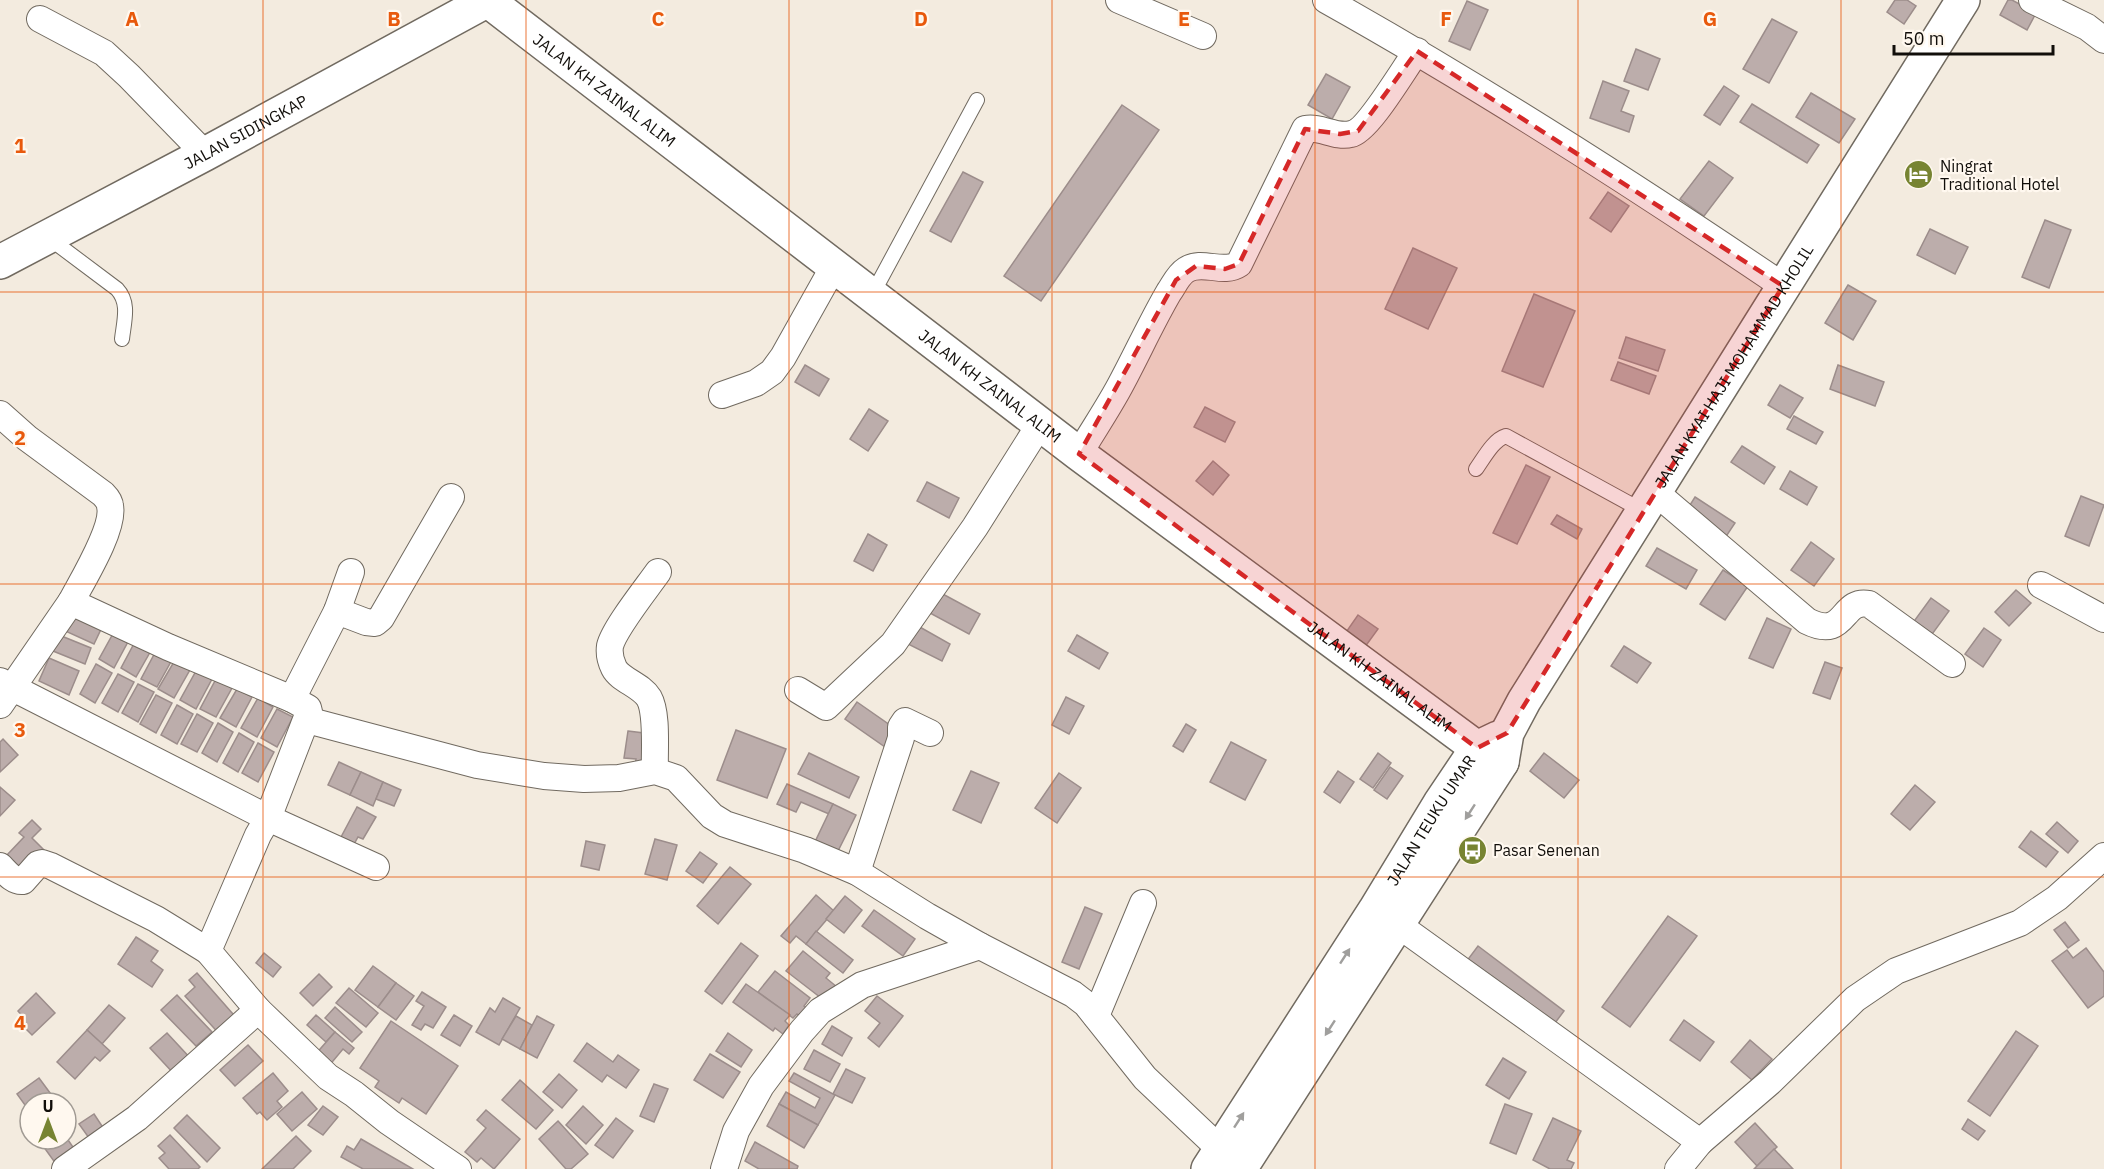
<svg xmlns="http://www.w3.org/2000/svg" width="2104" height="1169" font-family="'IBM Plex Sans',sans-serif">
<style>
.building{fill:#bcadab;stroke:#9c8d8b;stroke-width:1.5}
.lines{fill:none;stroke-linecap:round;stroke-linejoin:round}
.lane-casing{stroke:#716a60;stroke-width:16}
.street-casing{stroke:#716a60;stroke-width:28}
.secondary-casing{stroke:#716a60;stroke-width:36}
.lane{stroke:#fff;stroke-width:14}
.street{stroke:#fff;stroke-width:26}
.secondary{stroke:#fff;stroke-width:33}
.oneway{fill:#a09f9d}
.marked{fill:#d62828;fill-opacity:0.2;stroke:#d62828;stroke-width:4.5;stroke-dasharray:12 8;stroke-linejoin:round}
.grid{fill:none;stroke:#e8590c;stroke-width:1.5;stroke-opacity:0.55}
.labels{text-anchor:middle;stroke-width:4.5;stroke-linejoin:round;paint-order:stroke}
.street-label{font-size:16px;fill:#110e0a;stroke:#fff8ef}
.poi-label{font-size:16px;fill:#110e0a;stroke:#fff8ef;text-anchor:start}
.grid-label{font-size:20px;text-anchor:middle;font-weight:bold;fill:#e8590c;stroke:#fff8ef;stroke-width:4.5;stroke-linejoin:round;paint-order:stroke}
</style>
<rect width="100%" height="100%" fill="#f3ebdf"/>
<g class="building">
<polygon points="1895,0 1907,0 1916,6 1904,24 1887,12"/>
<polygon points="2008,0 2012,0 2036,13 2027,30 2000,15"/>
<polygon points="1467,1 1488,10 1470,50 1449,41"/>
<polygon points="1772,19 1797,32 1769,83 1743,69"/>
<polygon points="1636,49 1660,59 1648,90 1624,81"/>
<polygon points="1326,74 1350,87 1332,119 1308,105"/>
<polygon points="1603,81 1629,91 1621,111 1634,116 1629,132 1590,118"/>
<polygon points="1724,86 1739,96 1720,125 1704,115"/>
<polygon points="1811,93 1855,119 1839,143 1796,117"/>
<polygon points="1752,104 1819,145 1807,163 1740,122"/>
<polygon points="1122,105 1159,130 1041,301 1004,276"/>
<polygon points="1709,161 1733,178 1704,216 1680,199"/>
<polygon points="963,172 983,182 951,242 930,231"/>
<polygon points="1608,192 1629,206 1611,232 1590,218"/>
<polygon points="2045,220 2071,230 2049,288 2022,277"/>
<polygon points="1930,229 1968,247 1955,274 1917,255"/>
<polygon points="1413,248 1457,268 1428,329 1385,309"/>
<polygon points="1848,285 1876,301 1853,340 1825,323"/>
<polygon points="1534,294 1575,311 1543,387 1502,371"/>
<polygon points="1626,337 1665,350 1658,371 1619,358"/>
<polygon points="1618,362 1656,376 1649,394 1611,380"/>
<polygon points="805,365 829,379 819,396 795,382"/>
<polygon points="1838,365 1884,382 1875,406 1830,389"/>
<polygon points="1780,385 1803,398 1790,418 1768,405"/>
<polygon points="1205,407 1235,422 1225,442 1194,427"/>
<polygon points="869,409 888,421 868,451 850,439"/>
<polygon points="1794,416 1823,432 1816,444 1787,429"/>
<polygon points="1742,446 1775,467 1764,484 1731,462"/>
<polygon points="1213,461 1229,475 1213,495 1196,481"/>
<polygon points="1526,465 1550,477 1517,544 1493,533"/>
<polygon points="1790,471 1817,487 1807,505 1780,489"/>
<polygon points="927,482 959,498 949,518 917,501"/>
<polygon points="2081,496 2104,505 2089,546 2065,536"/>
<polygon points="1695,497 1735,523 1725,538 1685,513"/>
<polygon points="1557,515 1582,529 1577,539 1551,524"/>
<polygon points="868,534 887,545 873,571 854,561"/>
<polygon points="1811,542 1834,559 1814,586 1791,570"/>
<polygon points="1657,548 1697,570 1686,589 1646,566"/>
<polygon points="1723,570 1748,586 1725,620 1700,604"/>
<polygon points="2016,590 2031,603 2009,626 1995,612"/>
<polygon points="939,592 980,614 969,634 928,612"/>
<polygon points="1931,598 1949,611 1930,637 1912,624"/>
<polygon points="72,611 103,625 94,644 63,630"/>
<polygon points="1358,615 1378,629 1362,651 1342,638"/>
<polygon points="1767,618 1791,629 1773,668 1749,658"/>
<polygon points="918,626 950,644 942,661 908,644"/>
<polygon points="1984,628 2001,640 1983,667 1965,654"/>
<polygon points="115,630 130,638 114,668 99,659"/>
<polygon points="59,635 91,648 85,664 53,651"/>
<polygon points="1077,635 1108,653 1099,669 1068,651"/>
<polygon points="137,638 153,647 136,677 121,668"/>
<polygon points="1624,646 1651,663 1637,683 1611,666"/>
<polygon points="157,649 173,658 157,687 141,679"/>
<polygon points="49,658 79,671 69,695 39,681"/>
<polygon points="175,660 191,668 174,698 158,689"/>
<polygon points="1825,662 1842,668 1830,699 1813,693"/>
<polygon points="96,664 112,673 95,703 80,694"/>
<polygon points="196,671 212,679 196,709 180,700"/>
<polygon points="118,674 134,682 118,712 102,703"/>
<polygon points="216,679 232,688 216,717 200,709"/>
<polygon points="138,684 154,692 138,722 122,713"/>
<polygon points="237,689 252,697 236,727 220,718"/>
<polygon points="156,695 172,703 156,733 140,724"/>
<polygon points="1066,697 1084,706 1069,734 1052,725"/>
<polygon points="258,698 273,707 257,737 241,728"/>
<polygon points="857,702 897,730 885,747 845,719"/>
<polygon points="177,705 193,714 177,744 161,735"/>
<polygon points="277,709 293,717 277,747 261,738"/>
<polygon points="197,714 213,723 197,752 181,744"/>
<polygon points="218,723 233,732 217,762 202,753"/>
<polygon points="1186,724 1196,730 1183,752 1173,746"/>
<polygon points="736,730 786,749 767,798 717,780"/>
<polygon points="628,731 652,734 647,768 635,767 636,759 624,758"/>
<polygon points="239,733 254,742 238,772 223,763"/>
<polygon points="3,739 18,755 0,772 0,742"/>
<polygon points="1231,742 1266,760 1245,800 1210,782"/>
<polygon points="258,743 274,752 258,782 242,773"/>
<polygon points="809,753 859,777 849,798 798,774"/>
<polygon points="1378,753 1391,763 1373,788 1360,779"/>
<polygon points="1544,753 1579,780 1564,798 1530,771"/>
<polygon points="339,762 361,772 350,795 328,785"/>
<polygon points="1390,767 1403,776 1387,799 1374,790"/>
<polygon points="971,771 999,783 981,823 953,810"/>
<polygon points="1338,771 1354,782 1340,803 1324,792"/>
<polygon points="361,772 383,782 373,806 350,795"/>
<polygon points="1059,773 1081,788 1057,823 1035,808"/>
<polygon points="383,782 401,790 394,806 376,799"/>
<polygon points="787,784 833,804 829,814 801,802 796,812 777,804"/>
<polygon points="1915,785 1935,802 1910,830 1891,814"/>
<polygon points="0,787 15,800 0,816"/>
<polygon points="833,804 856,815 836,855 814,844"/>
<polygon points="357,807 376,817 363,839 358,837 353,846 340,839"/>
<polygon points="32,820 41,829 32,838 45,851 25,872 7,855 24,837 19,833"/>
<polygon points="2057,822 2078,841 2068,853 2046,834"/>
<polygon points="2031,831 2058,852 2046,867 2019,847"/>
<polygon points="655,839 677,845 667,880 645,874"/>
<polygon points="586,841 605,845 599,870 581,866"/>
<polygon points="700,852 717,864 703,883 686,871"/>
<polygon points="730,867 751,884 718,924 697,906"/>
<polygon points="816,895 834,911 806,944 796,936 790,943 781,936"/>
<polygon points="845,896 862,910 844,933 826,919"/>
<polygon points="1085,907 1102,914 1079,969 1062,962"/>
<polygon points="874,910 915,939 903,956 862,926"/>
<polygon points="1668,916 1697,936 1630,1027 1602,1007"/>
<polygon points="2065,922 2079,940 2068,948 2054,930"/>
<polygon points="816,931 853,960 843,973 806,944"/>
<polygon points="136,937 158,951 151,961 163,970 152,987 118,964"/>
<polygon points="741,943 758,956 722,1004 705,991"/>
<polygon points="1478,946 1564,1011 1552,1027 1466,962"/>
<polygon points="2086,948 2104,972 2104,996 2088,1008 2052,961 2067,950 2073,958"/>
<polygon points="803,951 830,973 826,978 837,987 825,1001 786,971"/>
<polygon points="264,953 281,967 273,977 256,963"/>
<polygon points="373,966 396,983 378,1007 355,990"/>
<polygon points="775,971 810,998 804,1006 808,1009 801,1017 797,1014 793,1018 758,992"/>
<polygon points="197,973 240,1022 222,1037 185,996 195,987 189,980"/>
<polygon points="319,974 332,987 313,1006 300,993"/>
<polygon points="396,983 414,996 396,1020 378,1007"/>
<polygon points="746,984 790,1015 785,1021 789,1025 783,1034 775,1028 773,1031 733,1002"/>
<polygon points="349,988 378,1013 366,1027 336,1003"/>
<polygon points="422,992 446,1007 433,1028 425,1024 421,1030 412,1025 424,1006 416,1001"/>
<polygon points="36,993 55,1013 32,1035 20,1023 24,1018 18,1011"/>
<polygon points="177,995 212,1032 196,1046 161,1010"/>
<polygon points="877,996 903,1016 879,1047 868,1038 880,1023 865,1011"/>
<polygon points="503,998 520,1008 499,1045 476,1032 490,1008 495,1012"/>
<polygon points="109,1005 125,1018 102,1044 87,1030"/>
<polygon points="335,1007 362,1032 352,1042 325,1018"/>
<polygon points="316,1015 335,1032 326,1042 307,1025"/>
<polygon points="454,1015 472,1026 460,1046 441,1035"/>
<polygon points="516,1016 532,1025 520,1049 502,1039"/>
<polygon points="537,1016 554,1025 537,1058 520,1049"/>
<polygon points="1684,1020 1714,1042 1700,1061 1670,1040"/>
<polygon points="391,1021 458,1066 426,1114 402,1098 399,1103 375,1087 379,1081 360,1068"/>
<polygon points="832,1026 852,1038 842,1056 822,1044"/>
<polygon points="87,1030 110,1051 100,1061 95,1057 75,1079 57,1062"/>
<polygon points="2016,1031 2038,1046 1990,1116 1968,1101"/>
<polygon points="335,1032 354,1048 349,1054 343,1049 328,1067 314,1056"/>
<polygon points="167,1033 192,1060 175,1075 150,1048"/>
<polygon points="728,1033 752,1050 741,1067 716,1051"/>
<polygon points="1750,1040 1772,1059 1752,1080 1731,1062"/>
<polygon points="587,1043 613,1062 618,1055 639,1070 626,1088 607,1075 602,1082 574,1061"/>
<polygon points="248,1045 263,1061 235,1086 220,1070"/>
<polygon points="814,1050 840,1064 830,1082 804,1069"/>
<polygon points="710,1054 740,1072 723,1098 694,1080"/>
<polygon points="1503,1058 1526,1072 1509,1099 1486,1085"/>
<polygon points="846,1069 865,1078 852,1103 833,1094"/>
<polygon points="273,1073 288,1091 277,1101 282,1107 267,1120 260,1112 257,1114 243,1098"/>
<polygon points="794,1073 835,1095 818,1125 779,1104 786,1092 815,1108 820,1098 789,1081"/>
<polygon points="559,1074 577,1090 562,1108 543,1092"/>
<polygon points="39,1078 53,1097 46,1103 30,1103 30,1112 17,1094"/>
<polygon points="520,1080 553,1110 536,1129 502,1100"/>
<polygon points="654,1084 668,1089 654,1122 640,1116"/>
<polygon points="302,1092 317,1109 292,1131 277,1114"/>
<polygon points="779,1104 818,1125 804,1148 767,1126"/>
<polygon points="1505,1104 1532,1114 1516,1154 1490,1143"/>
<polygon points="323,1106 338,1117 323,1135 308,1125"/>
<polygon points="583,1106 603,1125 586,1144 566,1125"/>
<polygon points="486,1110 520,1139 494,1169 481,1158 477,1162 465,1152 486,1128 477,1120"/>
<polygon points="94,1114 108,1135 94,1145 79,1124"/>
<polygon points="187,1115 220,1148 207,1162 174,1128"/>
<polygon points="616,1118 633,1131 613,1158 595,1145"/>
<polygon points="1553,1118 1581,1131 1567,1160 1574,1163 1571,1169 1550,1169 1533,1160"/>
<polygon points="1968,1119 1985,1131 1978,1140 1962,1129"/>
<polygon points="558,1121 588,1154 571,1169 566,1169 539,1139"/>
<polygon points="1755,1123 1777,1147 1757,1166 1735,1142"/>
<polygon points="170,1135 200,1167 198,1169 169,1169 159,1158 165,1153 158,1146"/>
<polygon points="296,1136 311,1151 293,1169 262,1169"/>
<polygon points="66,1137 75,1150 56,1164 38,1139 66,1139"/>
<polygon points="361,1139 413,1169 363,1169 341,1157 347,1146 354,1150"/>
<polygon points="755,1142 798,1166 797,1169 759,1169 745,1161"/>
<polygon points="1774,1149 1793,1169 1754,1169"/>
</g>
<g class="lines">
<defs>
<g id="lane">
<path d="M49,238l68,51c13,14 7,32 5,50"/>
<polyline points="872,295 977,100"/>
<path d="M1476,469c8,-11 17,-29 30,-33l137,75"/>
</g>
<g id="street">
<polyline points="1119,0 1203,36"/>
<path d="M1326,0c157,88 308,185 457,286"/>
<polyline points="2032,0 2087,27 2104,40"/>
<polyline points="40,19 104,53 129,76 205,154"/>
<polyline points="722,395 756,383 772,372 783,357 834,266"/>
<path d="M0,414l27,24 76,56c3,3 7,8 7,12 5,22 -28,75 -39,96"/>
<path d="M1079,454c14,-24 30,-47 43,-72 16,-30 30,-61 47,-90 5,-7 9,-17 17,-22 16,-11 37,5 53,-6l66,-135c16,-3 30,9 46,5 17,-3 54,-67 66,-83"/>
<path d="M1655,492l152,129c40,20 33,-23 62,-17l83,60"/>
<polyline points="2041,585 2104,619"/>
<polyline points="337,611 366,622 375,623 381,618 451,497"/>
<polyline points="0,681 19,691 268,818 309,712 308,708 292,699 168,647 71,602 0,705"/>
<polyline points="798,690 826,707 893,644 975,527 1040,424"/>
<polyline points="292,699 337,611 351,572"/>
<polyline points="307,720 477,765 544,776 584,779 619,778 655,771 676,778 712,816 725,824 805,850 857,872 927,916 980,946 1073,994 1086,1004 1145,1078 1220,1149"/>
<path d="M655,771c-1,-18 3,-57 -6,-73 -8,-13 -29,-18 -35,-30 -3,-6 -5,-15 -4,-22 4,-17 36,-57 48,-74"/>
<path d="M0,866c6,6 13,16 23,15l15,-17 4,-1 9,3 105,53 52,32"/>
<polyline points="376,867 268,818 258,835 208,951 258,1010 328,1077 354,1094 389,1122 458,1169"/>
<polyline points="857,872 901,738 901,727 905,721 930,733"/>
<polyline points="1397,924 1700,1142 1770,1082 1855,999 1896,971 2020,923 2057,898 2104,856"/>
<polyline points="1096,1016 1143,903"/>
<polyline points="65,1169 137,1118 258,1010"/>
<polyline points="724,1169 736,1131 761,1086 802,1031 820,1011 862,985 980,946"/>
<polyline points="1678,1169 1700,1142"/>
</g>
<g id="secondary">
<path id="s1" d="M487,0l592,454 398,294 25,14"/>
<path id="s2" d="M0,262l205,-108 283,-154"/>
<path id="s3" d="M1208,1169l167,-259 65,-107 37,-55 21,-10"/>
<path id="s4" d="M1240,1169l262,-407 5,-29 17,-32 439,-701"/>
</g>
</defs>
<use href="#lane" class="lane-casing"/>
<use href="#street" class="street-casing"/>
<use href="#secondary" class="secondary-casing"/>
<use href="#lane" class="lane"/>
<use href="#street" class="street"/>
<use href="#secondary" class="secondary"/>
</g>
<defs><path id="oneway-solid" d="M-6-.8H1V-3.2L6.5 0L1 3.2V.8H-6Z" transform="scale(1.5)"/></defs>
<g class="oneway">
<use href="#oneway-solid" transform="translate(1470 812) rotate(123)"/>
<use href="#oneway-solid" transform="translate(1345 956) rotate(-57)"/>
<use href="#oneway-solid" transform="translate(1330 1028) rotate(123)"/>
<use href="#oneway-solid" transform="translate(1239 1120) rotate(-57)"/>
</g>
<path class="marked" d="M1417,51l366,235 -276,447 -30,15 -398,-294 97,-174 20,-14 29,3 14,-5 66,-135 35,5 18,-3z"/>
<path class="grid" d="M263,0v1169M526,0v1169M789,0v1169M1052,0v1169M1315,0v1169M1578,0v1169M1841,0v1169M0,292h2104M0,584h2104M0,877h2104"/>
<defs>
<symbol id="hotel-disc" viewBox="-11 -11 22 22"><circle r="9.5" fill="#778432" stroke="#fff8ef"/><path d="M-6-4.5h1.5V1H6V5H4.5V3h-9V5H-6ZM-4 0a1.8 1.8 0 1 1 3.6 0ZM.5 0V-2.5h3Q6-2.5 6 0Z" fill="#fff"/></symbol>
<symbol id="bus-disc" viewBox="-11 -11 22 22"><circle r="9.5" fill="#778432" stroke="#fff8ef"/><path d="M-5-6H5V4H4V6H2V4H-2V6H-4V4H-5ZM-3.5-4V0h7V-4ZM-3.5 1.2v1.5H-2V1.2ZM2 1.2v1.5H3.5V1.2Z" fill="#fff"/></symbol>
</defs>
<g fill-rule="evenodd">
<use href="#hotel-disc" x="1902" y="158" width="33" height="33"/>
<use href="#bus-disc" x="1456" y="834" width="33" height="33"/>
</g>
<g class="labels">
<g class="street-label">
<text dy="6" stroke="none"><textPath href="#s1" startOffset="148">JALAN KH ZAINAL ALIM</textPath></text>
<text dy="6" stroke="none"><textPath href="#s2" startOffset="278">JALAN SIDINGKAP</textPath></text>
<text dy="6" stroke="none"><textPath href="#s4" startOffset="945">JALAN KYAI HAJI MOHAMMAD KHOLIL</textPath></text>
<text dy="6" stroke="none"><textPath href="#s1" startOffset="634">JALAN KH ZAINAL ALIM</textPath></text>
<text dy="6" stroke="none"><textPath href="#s1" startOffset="1120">JALAN KH ZAINAL ALIM</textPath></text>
<text dy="6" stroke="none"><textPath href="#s3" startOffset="414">JALAN TEUKU UMAR</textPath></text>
</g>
<g class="poi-label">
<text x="1940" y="172">Ningrat<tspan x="1940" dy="18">Traditional Hotel</tspan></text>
<text x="1493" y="856">Pasar Senenan</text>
</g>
</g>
<g class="grid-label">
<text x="132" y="26">A</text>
<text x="394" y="26">B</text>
<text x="658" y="26">C</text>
<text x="921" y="26">D</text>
<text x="1184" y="26">E</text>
<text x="1446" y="26">F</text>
<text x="1710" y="26">G</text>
<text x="20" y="153">1</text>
<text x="20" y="445">2</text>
<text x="20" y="737">3</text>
<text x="20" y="1030">4</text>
</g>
<g transform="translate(48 1121)"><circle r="28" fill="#fff8ef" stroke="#a09a93" stroke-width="1.5"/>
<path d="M0-4.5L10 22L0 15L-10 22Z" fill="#778432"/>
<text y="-9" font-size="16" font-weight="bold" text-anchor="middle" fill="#110e0a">U</text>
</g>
<path d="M1894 45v9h159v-9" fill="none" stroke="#110e0a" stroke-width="3"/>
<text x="1903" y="45" font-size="18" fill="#110e0a" stroke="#fff8ef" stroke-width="4.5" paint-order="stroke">50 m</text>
</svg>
